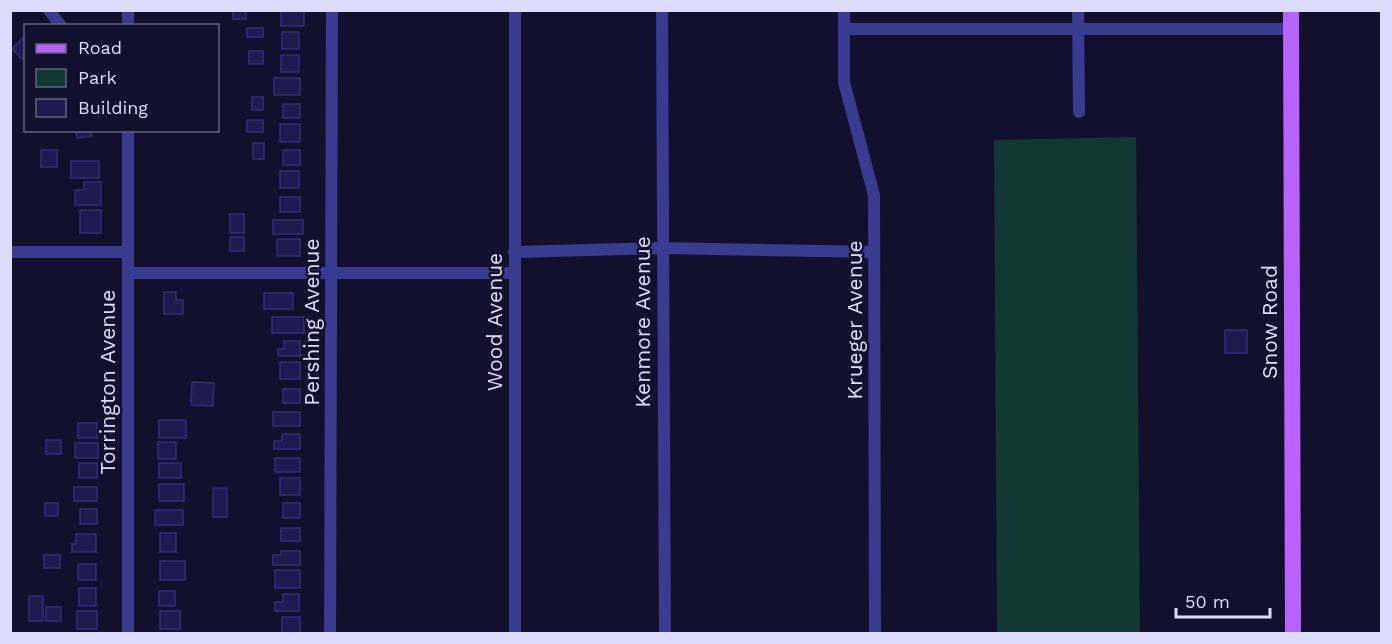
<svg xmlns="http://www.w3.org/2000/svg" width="1392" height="644" font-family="'Work Sans',sans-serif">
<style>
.green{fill:#123834}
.building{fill:#211a50;stroke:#352b7d;stroke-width:1.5}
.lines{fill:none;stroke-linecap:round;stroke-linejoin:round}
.minor{stroke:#383b8f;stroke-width:12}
.major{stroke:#b963ff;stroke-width:16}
.labels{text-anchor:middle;stroke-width:5;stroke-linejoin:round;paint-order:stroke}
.street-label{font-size:21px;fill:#dddcff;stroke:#13102d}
</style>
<rect width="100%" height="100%" fill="#13102d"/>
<polygon class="green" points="1136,137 1140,633 997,633 994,140"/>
<g class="building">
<rect x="233" y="10" width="13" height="9"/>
<rect x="281" y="11" width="23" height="15"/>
<rect x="247" y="28" width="16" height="9"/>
<rect x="282" y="32" width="17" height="17"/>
<polygon points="26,35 26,55 22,59 12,49"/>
<rect x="249" y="51" width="14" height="13"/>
<rect x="281" y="55" width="18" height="17"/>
<rect x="274" y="78" width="26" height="17"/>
<rect x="252" y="97" width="11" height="13"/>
<rect x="283" y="104" width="17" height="14"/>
<rect x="247" y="120" width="16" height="12"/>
<rect x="280" y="124" width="20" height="18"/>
<polygon points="76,130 92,130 92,136 77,138"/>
<rect x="253" y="143" width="11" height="16"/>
<rect x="41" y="150" width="16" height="17"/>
<rect x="283" y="150" width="17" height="15"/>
<rect x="71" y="161" width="28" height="17"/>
<rect x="280" y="171" width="19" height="17"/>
<polygon points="84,182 101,182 101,205 75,205 75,190 84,190"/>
<rect x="280" y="197" width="20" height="15"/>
<rect x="80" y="210" width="21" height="23"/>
<rect x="230" y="214" width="14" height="19"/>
<rect x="273" y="220" width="30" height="14"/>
<rect x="230" y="237" width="14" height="14"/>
<rect x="277" y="239" width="23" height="17"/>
<polygon points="164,292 176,292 176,300 183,300 183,314 164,314"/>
<rect x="264" y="293" width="29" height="16"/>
<rect x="272" y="317" width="32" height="16"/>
<rect x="1225" y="330" width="22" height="23"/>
<polygon points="284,341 300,341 300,356 278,356 278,349 284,349"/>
<rect x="280" y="362" width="20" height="17"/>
<polygon points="192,382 214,383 213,406 191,405"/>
<rect x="283" y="389" width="17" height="14"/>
<rect x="273" y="412" width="27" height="14"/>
<rect x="159" y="420" width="27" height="18"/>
<rect x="78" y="423" width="19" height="15"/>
<polygon points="282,434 300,434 300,449 274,449 274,441 282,441"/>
<rect x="46" y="440" width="15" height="14"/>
<rect x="158" y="442" width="18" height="17"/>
<rect x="75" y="443" width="23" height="15"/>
<rect x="275" y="458" width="25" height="14"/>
<rect x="79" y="463" width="18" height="15"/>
<rect x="159" y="463" width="22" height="15"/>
<rect x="280" y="478" width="20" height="17"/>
<rect x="159" y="484" width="25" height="17"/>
<rect x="74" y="487" width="23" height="14"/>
<rect x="213" y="488" width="14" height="29"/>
<rect x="45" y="503" width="13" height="13"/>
<rect x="283" y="503" width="17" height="15"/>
<rect x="80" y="509" width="17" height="15"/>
<rect x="155" y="510" width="28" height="15"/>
<rect x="281" y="528" width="19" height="13"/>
<rect x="160" y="533" width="16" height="19"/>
<polygon points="76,534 96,534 96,552 72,552 72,544 76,544"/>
<polygon points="281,551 300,551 300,565 273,565 273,555 281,555"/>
<rect x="44" y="555" width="16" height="13"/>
<rect x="160" y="561" width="25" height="19"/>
<rect x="78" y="564" width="18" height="16"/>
<rect x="275" y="570" width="25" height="18"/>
<rect x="79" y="588" width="17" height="18"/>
<rect x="159" y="591" width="16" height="15"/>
<polygon points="283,594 299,594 299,611 275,611 275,602 283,602"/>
<rect x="29" y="596" width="14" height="25"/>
<rect x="46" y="607" width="15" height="14"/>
<rect x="77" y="611" width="20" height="18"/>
<rect x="160" y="611" width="20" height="18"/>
<rect x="282" y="617" width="18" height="17"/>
</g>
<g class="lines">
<g class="minor">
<polyline points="49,10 61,26"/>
<polyline points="515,10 515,634"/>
<polyline points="662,10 665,634"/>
<polyline points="844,10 844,82 874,195 875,634"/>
<polyline points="1078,10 1079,112"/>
<polyline points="128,26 128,10"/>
<polyline points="844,29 1291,29"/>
<polyline points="128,130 128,634"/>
<polyline points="10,252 128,252"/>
<polyline points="514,252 662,248 874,252"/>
<polyline points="128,273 514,273"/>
<polyline points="330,634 332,10"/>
</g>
<polyline class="major" points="1291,10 1293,634"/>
</g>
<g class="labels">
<g class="street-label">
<text transform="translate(855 320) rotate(-90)" y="7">Krueger Avenue</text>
<text transform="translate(312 322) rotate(-90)" y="7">Pershing Avenue</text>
<text transform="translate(495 322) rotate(-90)" y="7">Wood Avenue</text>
<text transform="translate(643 322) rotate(-90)" y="7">Kenmore Avenue</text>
<text transform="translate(1270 322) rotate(-90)" y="7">Snow Road</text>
<text transform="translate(108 382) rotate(-90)" y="7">Torrington Avenue</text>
</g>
</g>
<rect width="1392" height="644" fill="none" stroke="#dddcff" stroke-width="24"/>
<rect x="24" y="24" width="195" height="108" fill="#13102d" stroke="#646281" stroke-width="1.5"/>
<rect x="36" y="44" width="30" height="9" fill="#b963ff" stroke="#646281" stroke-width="1.5"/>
<text x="78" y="54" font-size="18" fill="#dddcff">Road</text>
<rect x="36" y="69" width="30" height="18" fill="#123834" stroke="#646281" stroke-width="1.5"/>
<text x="78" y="84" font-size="18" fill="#dddcff">Park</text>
<rect x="36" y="99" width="30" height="18" fill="#211a50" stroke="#646281" stroke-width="1.5"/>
<text x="78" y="114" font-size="18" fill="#dddcff">Building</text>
<path d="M1176 608v9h94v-9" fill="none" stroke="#dddcff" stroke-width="3"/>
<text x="1185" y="608" font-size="18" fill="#dddcff" stroke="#13102d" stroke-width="4.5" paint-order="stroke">50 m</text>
</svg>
